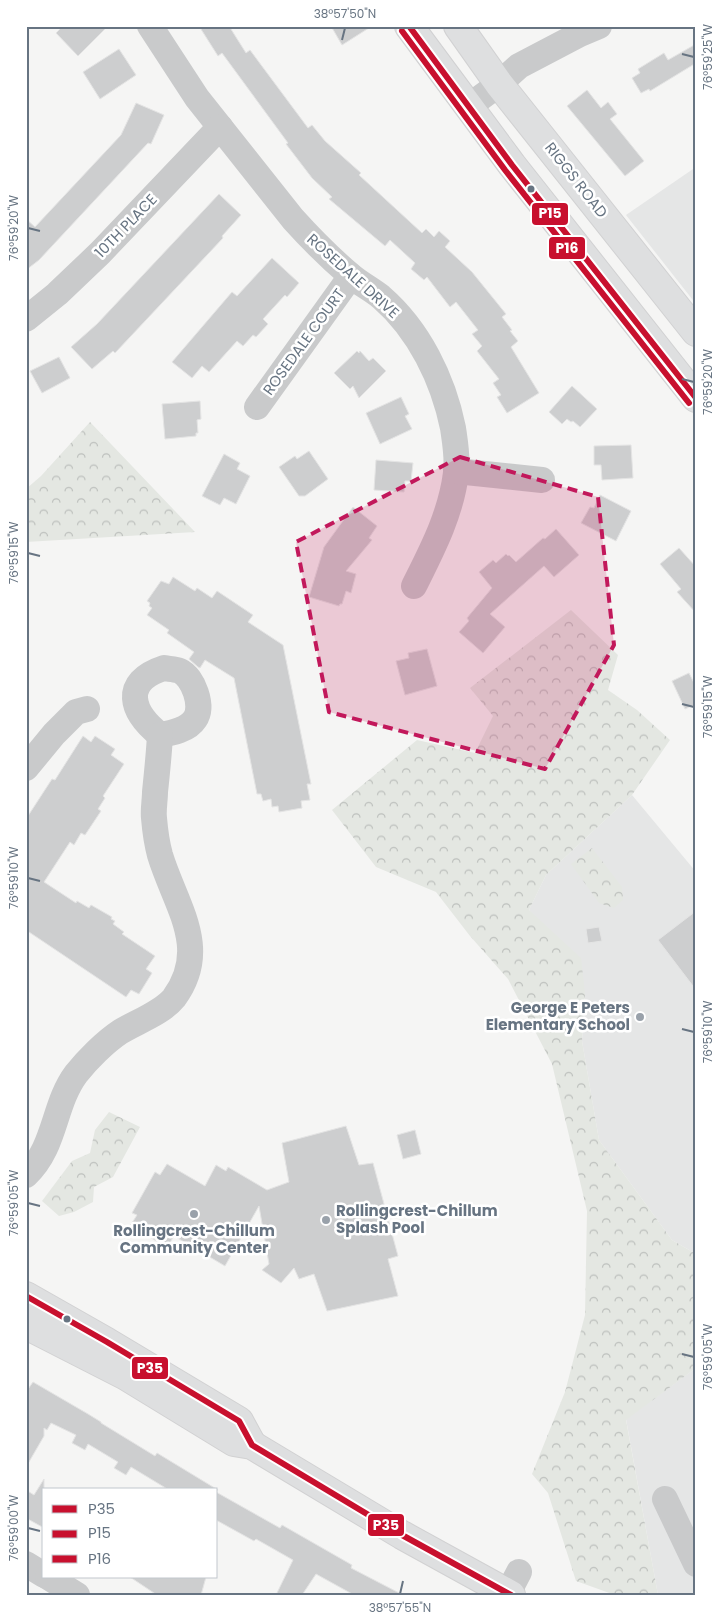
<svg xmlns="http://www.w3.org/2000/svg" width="722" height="1621" font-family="Poppins,sans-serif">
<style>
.built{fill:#e5e6e6}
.forest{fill:url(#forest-crowns)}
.building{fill:#cdcecf;stroke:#e4e4e4}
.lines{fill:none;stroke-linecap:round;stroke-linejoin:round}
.major-casing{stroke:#d1d1d2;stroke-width:30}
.minor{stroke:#c9cacb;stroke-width:26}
.major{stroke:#dedfe0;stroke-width:28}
.bus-1-casing{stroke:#fff;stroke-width:10}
.bus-2-casing{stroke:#fff;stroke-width:10}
.bus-3-casing{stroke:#fff;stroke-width:10}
.bus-1{stroke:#c8102e;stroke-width:6}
.bus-2{stroke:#c8102e;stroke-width:6}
.bus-3{stroke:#c8102e;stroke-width:6}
.marked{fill:#c2185b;fill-opacity:0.2;stroke:#c2185b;stroke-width:4;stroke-dasharray:10 6;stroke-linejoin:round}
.ticks{fill:none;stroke:#677482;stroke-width:2}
.bus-dot{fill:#677482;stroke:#fff;stroke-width:2}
.poi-dot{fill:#99a1aa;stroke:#fff;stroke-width:2}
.labels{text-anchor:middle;stroke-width:5;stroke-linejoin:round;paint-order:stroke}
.street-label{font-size:15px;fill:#677482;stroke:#fff}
.poi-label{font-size:15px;font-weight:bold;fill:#677482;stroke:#fff;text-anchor:end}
.line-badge{stroke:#fff;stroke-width:2}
.badge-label{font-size:14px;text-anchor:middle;font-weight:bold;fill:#fff}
.neatline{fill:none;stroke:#677482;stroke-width:2}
.ticks-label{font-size:12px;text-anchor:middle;fill:#677482}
</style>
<defs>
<pattern id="forest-crowns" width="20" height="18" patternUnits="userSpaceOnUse" patternTransform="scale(1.25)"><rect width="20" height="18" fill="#e4e7e2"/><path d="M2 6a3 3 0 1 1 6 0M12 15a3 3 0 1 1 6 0" fill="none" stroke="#bdc0bd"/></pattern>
</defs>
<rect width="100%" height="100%" fill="#f5f5f4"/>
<g class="built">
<polygon points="696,167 696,304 626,215"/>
<polygon points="632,795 696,872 696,1254 672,1240 599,1140 582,1041 585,993 529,910 546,875"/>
<polygon points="696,1368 696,1595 658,1595 626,1419"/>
</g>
<g class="forest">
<polygon points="90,422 195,532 26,542 26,489 41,476"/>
<polygon points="571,610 618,655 608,690 637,710 670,740 632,795 546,875 529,910 581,958 585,993 582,1041 599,1140 672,1240 696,1254 696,1368 626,1420 658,1595 615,1595 576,1581 548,1493 532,1474 565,1392 585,1315 587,1211 552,1064 508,979 470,936 436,892 376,867 332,810 417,740 475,753 493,716 470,688"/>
<polygon points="592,848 622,887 623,900 614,908 599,903 571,864"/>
<polygon points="109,1112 140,1127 113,1177 94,1187 93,1202 74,1212 59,1216 42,1201 72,1161 90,1153 95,1130"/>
</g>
<g class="building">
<polygon points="63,26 108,26 78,56 56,33"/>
<polygon points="199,26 229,26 246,53 250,50 308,128 312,125 325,141 361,173 359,175 422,233 426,229 434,237 439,231 450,241 445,247 472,272 506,314 502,317 512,330 510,331 518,341 511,347 539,393 507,413 497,397 501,395 493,383 499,379 477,351 482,346 472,334 478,330 456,302 450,307 427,277 424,280 411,269 415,263 390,240 385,246 329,199 332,197 312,178 286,144 288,143 222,53 218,56"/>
<polygon points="331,26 372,26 342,45"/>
<polygon points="696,44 696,63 650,91 649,89 641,93 632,78 640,73 638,69 664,53 668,60"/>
<polygon points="119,49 136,75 100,99 83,72"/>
<polygon points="587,90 601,108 608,102 617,114 610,119 644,161 625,176 567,106"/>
<polygon points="136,103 164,115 151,144 148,143 39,260 26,270 26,219 35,227 121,135"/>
<polygon points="219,194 241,215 222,236 223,238 115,353 113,351 92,369 71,347 97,324"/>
<polygon points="272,258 299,283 287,297 285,295 263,319 268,324 256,337 253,335 243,346 237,341 209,372 202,366 192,378 172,362 232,292 237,296"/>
<polygon points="357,351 359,353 360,351 369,361 373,358 386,371 359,398 353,386 350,389 334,373"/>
<polygon points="59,357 70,378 42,393 30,371"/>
<polygon points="572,386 597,409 580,427 573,421 571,422 567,419 562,424 549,412"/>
<polygon points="401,397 409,414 405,416 412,429 380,444 366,413"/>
<polygon points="200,401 201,419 197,420 198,433 196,433 196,436 165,439 162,404"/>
<polygon points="631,445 633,478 602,480 601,465 594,465 594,446"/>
<polygon points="309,451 328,479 305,496 299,496 279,467 295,456 297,459"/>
<polygon points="224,454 240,463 237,469 250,476 236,504 224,498 220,505 202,496"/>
<polygon points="376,460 413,463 411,481 405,481 404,492 374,490"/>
<polygon points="600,495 631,511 616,541 581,523 590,507 594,508"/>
<polygon points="353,507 377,526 369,538 372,540 346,571 356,574 351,593 346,591 342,604 340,604 339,606 309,597 324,547"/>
<polygon points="556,529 579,555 554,577 544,566 490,614 505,627 483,653 459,632 469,621 467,618 492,588 479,572 493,560 496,563 506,554 508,556 509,555 516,562 543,538 545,539"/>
<polygon points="679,548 696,567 696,613 677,592 681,589 660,564"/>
<polygon points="173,577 195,591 197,588 212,598 217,591 253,615 248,622 283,645 311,784 307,784 310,800 301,801 302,808 279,812 278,806 272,807 271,799 263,801 261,794 257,794 234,678 205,660 200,668 198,667 189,659 194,652 167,633 169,630 147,615 152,608 149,606 150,603 147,601 161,581 169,584"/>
<polygon points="427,649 437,686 405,695 396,661 409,658 408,653"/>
<polygon points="689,673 696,687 696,704 685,709 672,681"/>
<polygon points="83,736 91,742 95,736 115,749 111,755 124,764 103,796 105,798 98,809 101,811 85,835 81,833 74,845 70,842 44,882 76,903 77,901 89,908 91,905 112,917 111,919 115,921 113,924 124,932 122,934 155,956 146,969 152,973 139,994 131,990 126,997 26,930 26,819 52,779 55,780"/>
<polygon points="696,911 696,990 658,940"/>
<polygon points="599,927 602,941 588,943 586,929"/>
<polygon points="346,1126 359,1165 373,1163 398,1256 388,1259 398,1296 327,1311 314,1274 299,1279 294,1268 281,1283 262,1270 269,1264 259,1206 225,1266 174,1236 167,1247 130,1226 137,1215 132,1213 155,1172 160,1175 167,1164 205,1186 216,1165 226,1171 228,1167 267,1190 289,1182 282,1143"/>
<polygon points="415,1130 421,1154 403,1159 397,1135"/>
<polygon points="33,1382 88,1414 101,1422 101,1423 155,1456 157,1453 218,1490 169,1490 131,1467 126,1475 114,1468 118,1462 88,1444 85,1450 72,1443 76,1435 51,1423 47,1430 44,1428 44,1436 26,1467 26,1392"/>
<polygon points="44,1479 44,1528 26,1518 26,1490 34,1495"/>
<polygon points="216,1492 280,1528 282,1525 352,1565 351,1568 403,1595 354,1595 316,1574 302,1595 276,1595 293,1560 256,1539 254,1541 216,1520"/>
<polygon points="130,1577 206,1577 201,1595 157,1595"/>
</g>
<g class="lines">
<defs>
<g id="major">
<polyline points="409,26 512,165 696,398"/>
<polyline points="458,26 499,84 696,332"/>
<polyline points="26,1296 107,1342 239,1421 252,1445"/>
<polyline points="26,1325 126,1376 234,1442 252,1445 402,1535 511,1595"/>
</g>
</defs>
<use href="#major" class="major-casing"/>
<g class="minor">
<path d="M150,26l47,72 96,121c18,20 37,39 57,56 9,8 21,14 31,22 38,33 62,82 72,131 2,14 5,30 3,45 -5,41 -24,77 -42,113"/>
<polyline points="468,107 499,84 519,66 580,34 599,26"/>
<polyline points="26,319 57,294 100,253 220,127"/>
<polyline points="257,407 351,276"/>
<polyline points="456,471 542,480"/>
<path d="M164,668c5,1 11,1 16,3 13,6 24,35 15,48 -7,11 -23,14 -35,16 -29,-23 -39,-53 4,-67z"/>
<polyline points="26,768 54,734 76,712 87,709"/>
<path d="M26,1175c30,-28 27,-70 50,-101 11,-14 29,-32 44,-42 16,-10 42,-19 54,-34 37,-50 1,-93 -14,-143 -3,-11 -5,-25 -6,-37 -1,-8 1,-18 1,-26 2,-19 4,-38 5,-57"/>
<polyline points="665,1499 696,1564"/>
<polyline points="26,1564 44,1575"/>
<polyline points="48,1577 77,1595"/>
<polyline points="507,1595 519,1572"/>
</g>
<use href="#major" class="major"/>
<defs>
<polyline id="bus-1" points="26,1296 107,1342 239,1421 252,1445 402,1535 511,1595"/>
<polyline id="bus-2" points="409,26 512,165 696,398"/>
<polyline id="bus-3" points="402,31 505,170 689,403"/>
</defs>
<use href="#bus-1" class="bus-1-casing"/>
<use href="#bus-2" class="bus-2-casing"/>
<use href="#bus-3" class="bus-3-casing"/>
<use href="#bus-1" class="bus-1"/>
<use href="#bus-2" class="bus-2"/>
<use href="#bus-3" class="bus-3"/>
</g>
<path class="marked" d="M460,457l138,40 16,148 -69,124 -216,-57 -33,-170z"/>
<path class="ticks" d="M342,40l3,-12M682,54l12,3M28,228l12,3M682,379l12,3M28,553l12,3M682,704l12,3M28,878l12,3M682,1029l12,3M28,1203l12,3M682,1354l12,3M28,1528l12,3M400,1594l3,-13"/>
<g class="bus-dot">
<circle cx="531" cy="189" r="4.5"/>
<circle cx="67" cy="1319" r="4.5"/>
</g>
<g class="poi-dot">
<circle cx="640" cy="1017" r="5"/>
<circle cx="194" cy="1214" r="5"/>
<circle cx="326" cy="1220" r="5"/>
</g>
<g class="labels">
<g class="street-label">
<text transform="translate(576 180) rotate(52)" y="5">RIGGS ROAD</text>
<text transform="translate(126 226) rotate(-46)" y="5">10TH PLACE</text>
<text transform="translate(353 276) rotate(42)" y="5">ROSEDALE DRIVE</text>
<text transform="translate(304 342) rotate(-54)" y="5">ROSEDALE COURT</text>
</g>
<g class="poi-label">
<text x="630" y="1013">George E Peters<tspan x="630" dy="17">Elementary School</tspan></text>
<text x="336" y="1216" text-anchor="start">Rollingcrest-Chillum<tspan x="336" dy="17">Splash Pool</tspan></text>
<text x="194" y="1236" text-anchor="middle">Rollingcrest-Chillum<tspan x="194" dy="17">Community Center</tspan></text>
</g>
</g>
<g class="line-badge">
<rect x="531" y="202" width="38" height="24" rx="5" fill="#c8102e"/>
<rect x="548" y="236" width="38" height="24" rx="5" fill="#c8102e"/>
<rect x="131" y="1356" width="38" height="24" rx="5" fill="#c8102e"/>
<rect x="367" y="1513" width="38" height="24" rx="5" fill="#c8102e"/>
</g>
<g class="badge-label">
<text x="550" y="218">P15</text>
<text x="567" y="253">P16</text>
<text x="150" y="1373">P35</text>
<text x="386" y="1530">P35</text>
</g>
<rect width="722" height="1621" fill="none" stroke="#ffffff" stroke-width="55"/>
<rect x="42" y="1488" width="175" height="90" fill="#ffffff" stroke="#c2c7cd"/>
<rect x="52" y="1505" width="25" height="8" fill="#c8102e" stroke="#c2c7cd"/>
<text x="88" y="1514" font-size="15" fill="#677482">P35</text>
<rect x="52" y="1530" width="25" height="8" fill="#c8102e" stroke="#c2c7cd"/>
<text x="88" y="1538" font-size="15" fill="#677482">P15</text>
<rect x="52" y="1555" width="25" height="8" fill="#c8102e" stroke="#c2c7cd"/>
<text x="88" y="1564" font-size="15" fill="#677482">P16</text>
<rect x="28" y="28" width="666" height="1566" class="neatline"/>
<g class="ticks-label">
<text x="345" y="18">38°57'50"N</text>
<text transform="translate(708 57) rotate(-90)" y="4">76°59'25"W</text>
<text transform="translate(14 228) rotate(-90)" y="4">76°59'20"W</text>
<text transform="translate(708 382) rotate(-90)" y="4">76°59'20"W</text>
<text transform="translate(14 553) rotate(-90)" y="4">76°59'15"W</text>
<text transform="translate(708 707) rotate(-90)" y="4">76°59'15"W</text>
<text transform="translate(14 878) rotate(-90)" y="4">76°59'10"W</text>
<text transform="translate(708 1032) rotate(-90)" y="4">76°59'10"W</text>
<text transform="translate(14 1203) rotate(-90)" y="4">76°59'05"W</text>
<text transform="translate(708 1357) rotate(-90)" y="4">76°59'05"W</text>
<text transform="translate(14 1528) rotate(-90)" y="4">76°59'00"W</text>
<text x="400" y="1612">38°57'55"N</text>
</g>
</svg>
